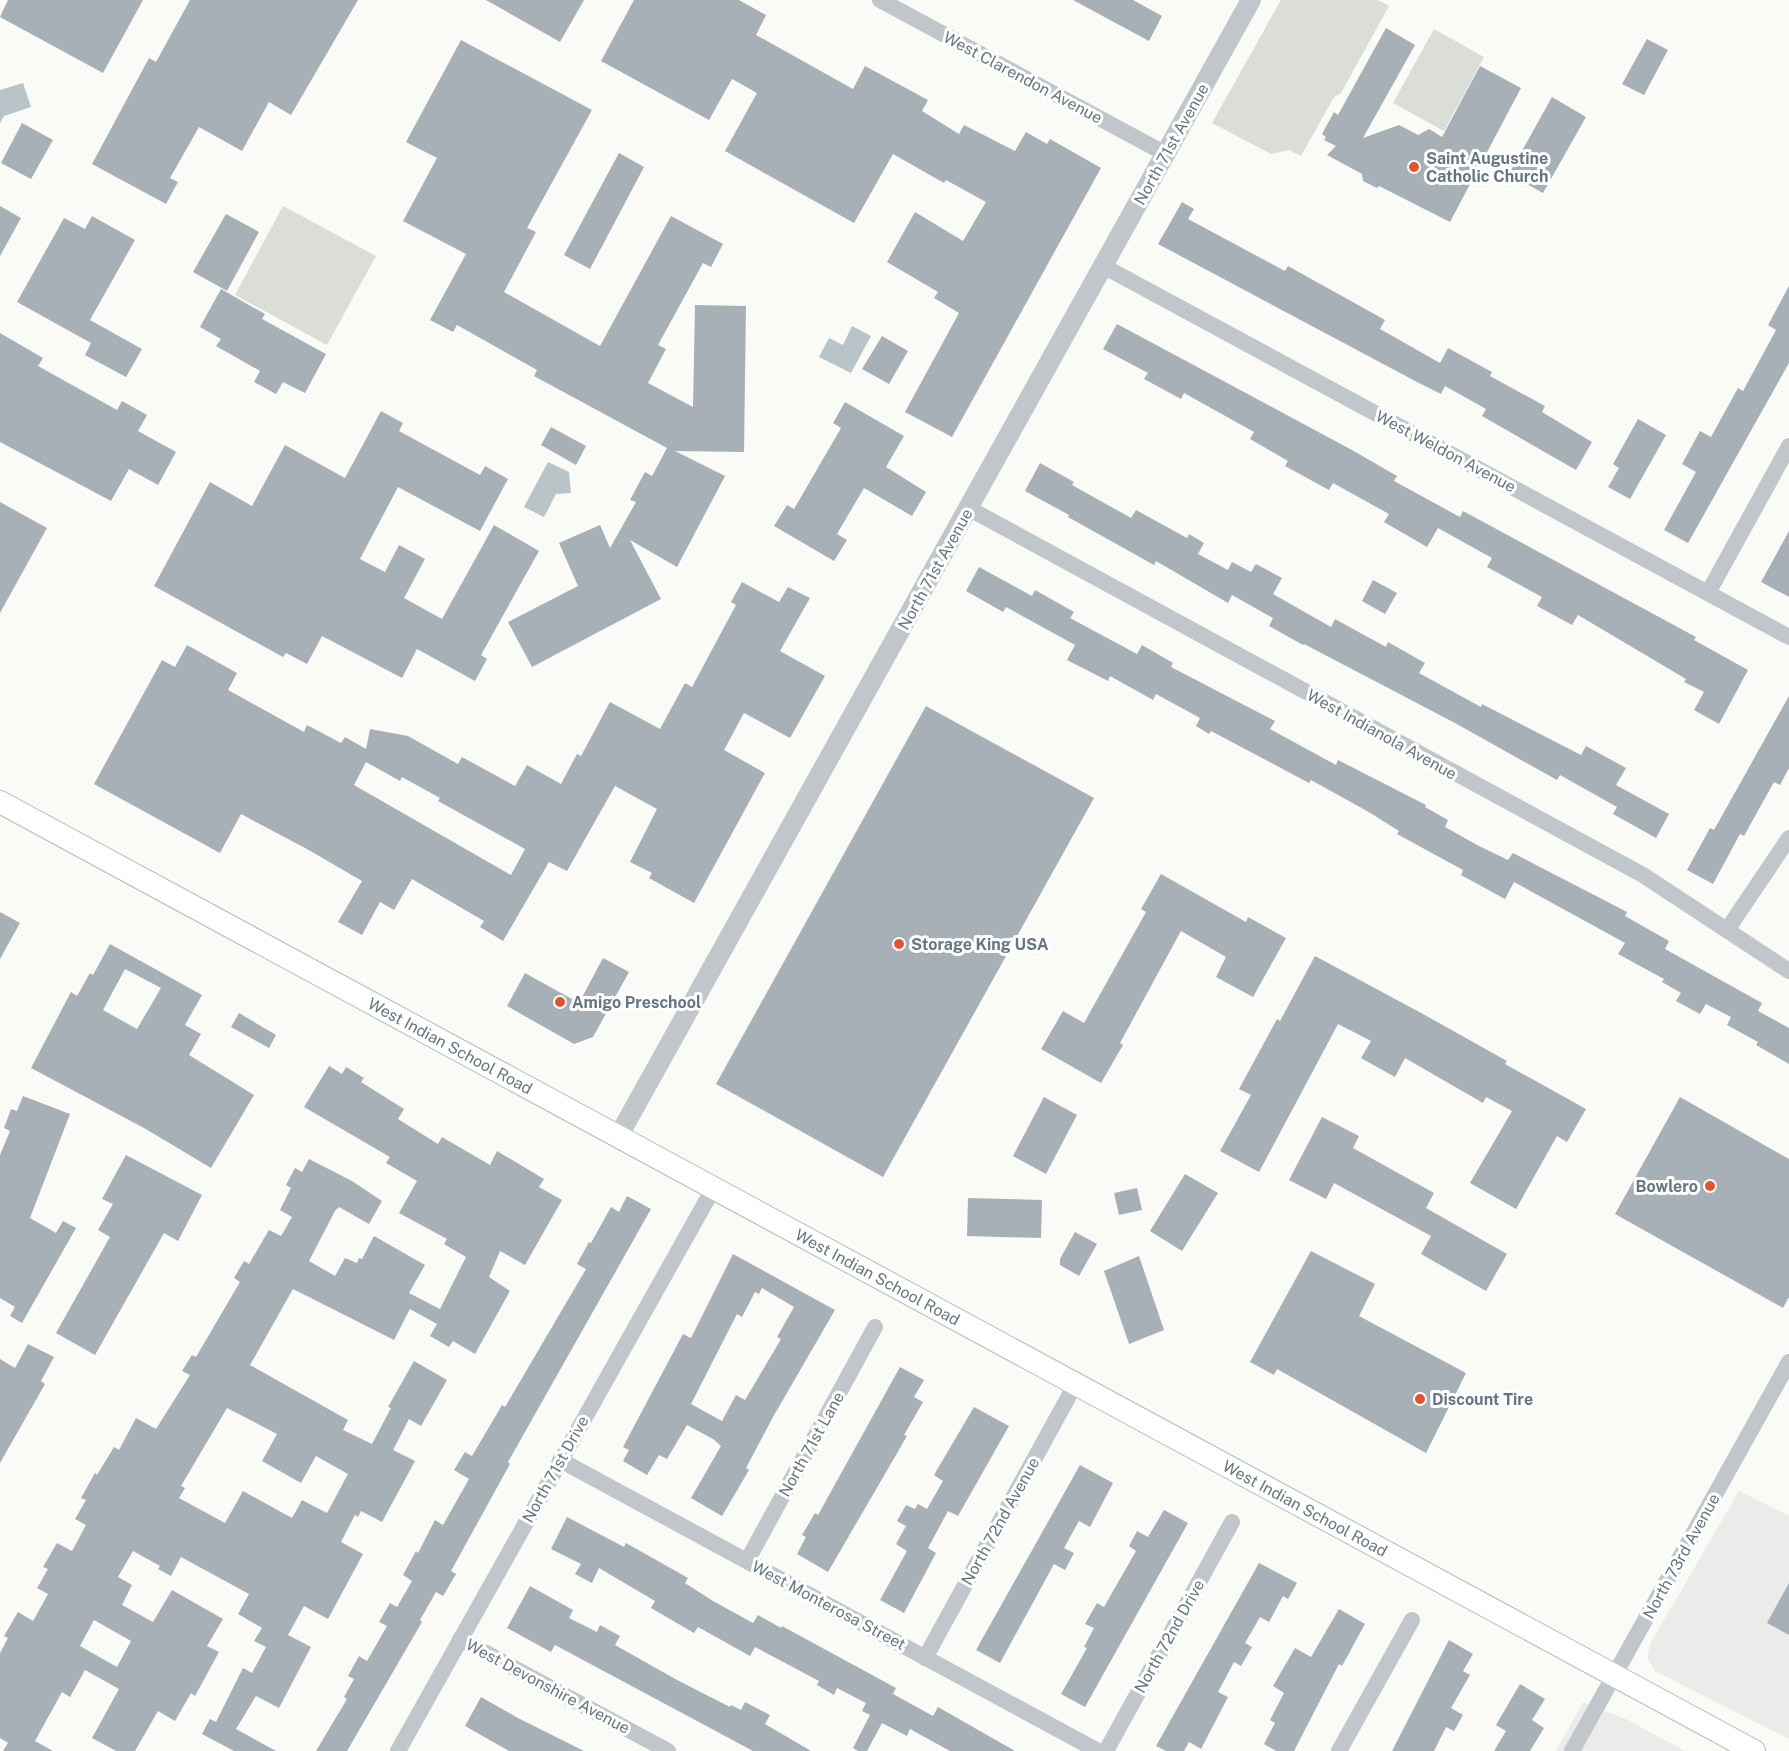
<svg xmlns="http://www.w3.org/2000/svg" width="1789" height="1751" font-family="'Public Sans',sans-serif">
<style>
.built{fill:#ebebea}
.green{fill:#daded7}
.water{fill:#b8c4c8}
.building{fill:#a8b0b7;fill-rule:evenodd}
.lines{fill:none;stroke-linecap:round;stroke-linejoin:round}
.secondary-casing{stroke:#b3babe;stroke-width:24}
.minor{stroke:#c1c6ca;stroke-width:16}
.tertiary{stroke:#c1c6ca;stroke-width:20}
.secondary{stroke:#fff;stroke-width:22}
.poi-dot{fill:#e15430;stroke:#fff;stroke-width:2}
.labels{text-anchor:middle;stroke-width:6;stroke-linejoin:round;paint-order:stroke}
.street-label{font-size:16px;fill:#657682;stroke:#fff}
.poi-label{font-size:16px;font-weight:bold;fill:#657682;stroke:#fff;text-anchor:start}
</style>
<rect width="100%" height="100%" fill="#fafaf7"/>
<g class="built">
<polygon points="1739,1491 1789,1516 1789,1739 1655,1671 1647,1658 1650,1644"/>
<polygon points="1583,1702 1628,1720 1685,1751 1556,1751"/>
</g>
<g class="green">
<polygon points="1281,0 1378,0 1389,6 1341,93 1334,97 1301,156 1289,150 1271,154 1212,123"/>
<polygon points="1434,29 1484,57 1444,131 1393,103"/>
<polygon points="283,206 376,256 327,345 235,295"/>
</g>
<g class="water">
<polygon points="23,83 31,107 4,116 0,123 0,90"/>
<polygon points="852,326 871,336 851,373 819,357 829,338 843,345"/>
<polygon points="548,462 569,472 571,493 556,494 544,517 524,507"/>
</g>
<g class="building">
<polygon points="8,0 143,0 103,73 0,17"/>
<polygon points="190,0 358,0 291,115 269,102 242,151 199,127 170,178 178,182 166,204 92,164 149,58 156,62"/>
<polygon points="486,0 584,0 560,42"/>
<polygon points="634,0 739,0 766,15 756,35 853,89 865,66 928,100 922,111 959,134 964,125 1015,151 1026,132 1047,144 1050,139 1101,168 952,437 905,412 959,313 934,298 938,292 887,262 915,212 963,241 986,202 946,180 944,183 893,154 854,223 725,151 757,93 732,79 709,120 601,61"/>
<polygon points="1073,0 1133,0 1162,16 1149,41"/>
<polygon points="1386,28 1415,45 1363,138 1399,125 1418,135 1429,129 1442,137 1480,66 1521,88 1450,222 1379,186 1377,188 1363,181 1362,174 1327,155 1336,146 1324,140 1326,137 1322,134 1334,112 1338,115"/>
<polygon points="1647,39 1668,50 1644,95 1622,84"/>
<polygon points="461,40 592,110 527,228 536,232 504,292 600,346 671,216 723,244 711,267 703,263 658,345 666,349 648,383 693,407 695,305 746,306 744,452 675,451 725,476 677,567 630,540 661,599 532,667 508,622 578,586 559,543 600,525 610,548 636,502 630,500 645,472 652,476 667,448 534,376 537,370 457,325 453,332 430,320 466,254 403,221 437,158 406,142"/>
<polygon points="1552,97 1586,117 1543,193 1509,174"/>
<polygon points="22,123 53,140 31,179 1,163"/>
<polygon points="619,153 644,167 590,269 564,255"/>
<polygon points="1182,202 1194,209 1188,219 1285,271 1288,266 1385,320 1380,329 1440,363 1448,348 1492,372 1490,376 1545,406 1542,412 1592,442 1576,470 1482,416 1486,409 1445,386 1441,394 1417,382 1158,244"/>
<polygon points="0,206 21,218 0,256"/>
<polygon points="226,214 259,232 227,291 193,272"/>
<polygon points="92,216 135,240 90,320 142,349 126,377 85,355 91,343 17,302 64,218 85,229"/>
<polygon points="1789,286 1789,363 1688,543 1664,530 1696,472 1682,464 1700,431 1711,437 1738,388 1743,391 1776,330 1768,325"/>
<polygon points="221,289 265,314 262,319 326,354 305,393 283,382 276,394 254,382 260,371 216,346 221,339 200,327"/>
<polygon points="1117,324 1352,450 1397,476 1394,481 1460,517 1463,511 1696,637 1694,640 1748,670 1719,724 1694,710 1704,692 1684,682 1686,679 1578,615 1572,625 1537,606 1542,597 1487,567 1492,558 1438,528 1427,547 1384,522 1389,514 1333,483 1329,490 1285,466 1288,461 1250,439 1254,432 1184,393 1181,399 1144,379 1148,373 1103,349"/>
<polygon points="0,333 43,358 38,366 117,410 122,401 147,415 138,431 176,452 158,485 129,469 111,501 0,442"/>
<polygon points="882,336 908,351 889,384 862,369"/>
<polygon points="845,402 904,436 886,467 926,492 912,516 864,488 837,534 847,540 834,561 774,526 787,505 794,509 841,428 833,423"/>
<polygon points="381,411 403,423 399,431 480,475 485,466 508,479 480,531 398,487 360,559 385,572 399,545 425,559 404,598 442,619 494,525 539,551 481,655 487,659 475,681 417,649 402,678 322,636 307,664 286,653 283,657 154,586 210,482 252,506 285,445 345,478"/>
<polygon points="1638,419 1666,435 1630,499 1608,487 1619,468 1613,464"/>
<polygon points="551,427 586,446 576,465 541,445"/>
<polygon points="1040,463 1074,482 1072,485 1131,518 1136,510 1187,538 1189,534 1204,543 1198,554 1228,570 1232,562 1251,572 1256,564 1282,578 1273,594 1331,627 1335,619 1386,647 1388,642 1425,663 1419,673 1481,707 1482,704 1581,755 1586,746 1626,768 1616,785 1669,814 1656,838 1613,814 1617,807 1560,775 1557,780 1455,723 1304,644 1303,645 1269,626 1273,618 1232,595 1228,603 1156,561 1154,565 1068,517 1069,515 1025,491"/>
<polygon points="0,502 47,528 0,613"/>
<polygon points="1789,531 1789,597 1761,582"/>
<polygon points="979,567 1032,596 1035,590 1074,612 1070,618 1137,654 1142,645 1173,663 1171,667 1275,721 1270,729 1336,765 1338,760 1426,805 1425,807 1448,820 1445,827 1477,845 1508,860 1513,853 1627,912 1625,916 1669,941 1665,949 1762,1003 1758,1011 1789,1028 1789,1064 1756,1045 1758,1042 1727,1025 1731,1017 1706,1004 1700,1014 1676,1001 1681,993 1662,982 1664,979 1618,954 1625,943 1514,882 1505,899 1461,875 1463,870 1397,834 1399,831 1367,811 1311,780 1309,783 1211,731 1209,734 1196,726 1200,718 1156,694 1153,700 1110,676 1108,681 1067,660 1075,645 1006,607 1003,612 966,591"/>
<polygon points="1373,580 1397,593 1385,614 1362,601"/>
<path d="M742,582l37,20 9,-15 22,11 -30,53 45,25 -35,62 -46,-25 -20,37 41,23 -71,130 -45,-25 3,-5 -22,-11 27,-53 -42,-23 -48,85 -18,-9 -46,79 -23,-14 4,-6 -72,-42 -18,31 -14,-8 -18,33 -24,-13 24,-41 -55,-32 -66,-35 -21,39 -126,-69 68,-124 13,7 12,-22 50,28 -9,17 76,42 3,-7 34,18 4,-6 21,12 4,-20 38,7 50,28 4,-7 53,29 12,-21 34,19 16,-30 4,2 29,-54 50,27 25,-46 7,4 44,-82 -5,-3zM366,762l34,19 2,-4 38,21 -2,3 87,48 -14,26 -157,-90z"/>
<polygon points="1789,696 1789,768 1780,785 1774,782 1744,836 1740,834 1713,884 1687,870 1710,828 1714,830"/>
<polygon points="926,706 1094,798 883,1177 716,1084"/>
<polygon points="1161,874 1246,922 1248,917 1286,938 1253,997 1216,977 1226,957 1181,931 1120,1043 1123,1045 1101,1083 1041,1049 1063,1011 1084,1023 1146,912 1141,909"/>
<polygon points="0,912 20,923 0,959"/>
<path d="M110,944l92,51 -17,30 16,9 -12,21 65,40 -43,73 -67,-40 -113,-60 40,-76 6,4 13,-23 3,2zM125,969l36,19 -24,41 -34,-19z"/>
<polygon points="1315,956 1423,1014 1507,1061 1505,1064 1586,1109 1567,1142 1557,1136 1516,1209 1470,1183 1512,1111 1486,1097 1483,1103 1405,1058 1395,1077 1361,1058 1371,1041 1338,1024 1259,1172 1220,1151 1251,1095 1239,1089 1277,1019 1280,1021"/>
<polygon points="603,958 629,972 593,1037 574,1044 507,1006 525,973 579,1003"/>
<polygon points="239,1013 276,1035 269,1048 231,1027"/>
<path d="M329,1066l13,8 4,-7 18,11 -3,4 43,27 -6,10 40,25 4,-7 48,28 7,-14 47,28 -5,8 23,13 -37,65 -25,-14 -11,26 21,14 -35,63 -22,-13 -4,6 -19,-11 7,-12 -27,-15 -16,31 -101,-51 -43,76 98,55 -5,10 29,14 19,-36 -3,-1 26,-46 33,19 -26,46 -12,-7 -16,31 22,11 -33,61 -21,-11 -3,6 -3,-2 -14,27 22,12 -35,65 -24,-13 -16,29 23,12 -32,61 -23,-12 -20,33 40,22h-42l-32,-17 8,-15 6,3 27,-54 9,5 14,-26 -12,-6 8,-13 -24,-14 11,-20 -68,-37 -10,19 -13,-7 2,-3 -27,-15 -15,26 14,8 -10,20 31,17 19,-32 51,29 -16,27 12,6 -24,44 -4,-3 -16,28 -17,-10 -23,40h-19l-24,-13 27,-49 -34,-19 -15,27 -8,-5 -27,49 18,10h-50l5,-8 -8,-5v-85l8,-15 -4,-2 14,-24 15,9 15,-27 -11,-6 11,-19 -5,-2 14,-24 15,8 14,-26 -11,-6 11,-19 -5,-2 14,-25 2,2 17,-28 5,3 17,-32 20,11 34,-54 -8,-4 10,-16 4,2 44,-75 -6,-4 10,-17 5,3 20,-34 12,6 11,-19 -12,-7 11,-22 -5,-3 9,-17 7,4 7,-13 43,22 30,20 -13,23 -30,-17 -4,4 -26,50 26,15 10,-18 12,5 2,-5 3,1 12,-23 51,29 -16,28 31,16 26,-52 -22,-13 3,-5 -48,-26 18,-32 -31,-18 4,-6 -86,-50zM227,1408l50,26 -15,27 39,22 15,-27 32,18 -21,39 -25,-13 -10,18 -49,-27 -18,32 -46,-25 6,-10 -4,-2zM94,1620l37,21 -14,26 -37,-21z"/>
<polygon points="23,1096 70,1114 30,1218 56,1233 63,1221 76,1228 22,1323 10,1316 15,1307 0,1298 0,1155 10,1131 4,1128 11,1109 17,1111"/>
<polygon points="1044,1097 1077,1115 1046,1174 1013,1156"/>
<polygon points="1680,1097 1789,1159 1789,1297 1783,1308 1615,1214"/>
<polygon points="1322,1117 1359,1136 1353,1148 1434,1193 1426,1208 1507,1254 1486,1291 1421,1254 1431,1236 1334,1183 1326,1199 1289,1180"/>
<polygon points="126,1155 202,1195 178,1241 164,1233 95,1355 56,1333 110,1237 98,1230 113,1204 102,1199"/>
<polygon points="1185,1174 1218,1193 1182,1251 1150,1231"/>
<polygon points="1137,1188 1142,1210 1119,1215 1114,1193"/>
<polygon points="627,1196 651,1209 508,1462 510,1464 451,1571 456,1574 443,1596 436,1592 420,1620 422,1622 347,1751 316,1751 347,1699 344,1697 354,1679 348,1676 359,1656 367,1661 387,1626 379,1622 390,1603 397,1607 412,1581 403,1575 416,1551 418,1553 435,1520 443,1525 469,1479 454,1470 465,1452 472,1456 502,1405 505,1407 586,1269 577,1264 589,1242 591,1243 611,1207 619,1212"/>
<polygon points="968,1198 1042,1200 1041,1238 967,1236"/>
<polygon points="1075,1232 1097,1244 1079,1276 1060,1265 1060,1259"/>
<polygon points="1311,1251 1375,1284 1359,1316 1466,1373 1426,1453 1277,1369 1274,1375 1250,1362"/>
<path d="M733,1254l102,56 -62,107 -27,51 3,2 -27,46 -31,-18 30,-52 -8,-7 -26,-14 -20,34 -8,-4 -12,20 -24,-14 6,-11 -6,-3 60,-113 8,4zM762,1288l32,19 -17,30 4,2 -36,61 -9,-5 -14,26 -31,-17 46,-90 5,3 13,-25 4,2z"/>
<polygon points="1139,1256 1164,1330 1129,1344 1104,1271"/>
<polygon points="28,1344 54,1357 41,1381 45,1384 0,1463 0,1359 15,1368"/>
<polygon points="900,1367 924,1380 914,1397 923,1402 904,1435 907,1436 828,1572 797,1554 806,1537 802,1535 815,1513 818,1515"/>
<polygon points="974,1407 1009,1426 958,1516 948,1511 928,1548 936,1553 904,1613 880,1600 907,1551 896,1544 906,1526 897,1521 906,1505 915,1509 918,1504 927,1509 943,1481 934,1475"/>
<polygon points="1080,1465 1113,1483 1090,1527 1079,1521 1064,1548 1074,1553 1065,1570 1054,1564 1000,1663 976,1650"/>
<polygon points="1164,1510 1188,1523 1085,1707 1061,1694 1087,1648 1084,1647 1094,1628 1085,1624 1097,1603 1104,1607 1136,1551 1129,1546 1137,1531 1148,1537"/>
<polygon points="567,1517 624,1547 626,1543 688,1578 685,1583 713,1601 753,1623 758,1615 781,1628 782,1626 896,1688 893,1694 933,1716 938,1707 1015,1751 950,1751 910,1729 907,1736 882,1723 867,1751 858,1751 853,1748 870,1715 862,1711 866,1703 837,1688 834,1695 817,1685 819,1681 755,1647 750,1656 698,1627 694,1633 651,1608 655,1601 599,1568 592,1583 575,1574 581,1564 551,1549"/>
<polygon points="1259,1563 1297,1583 1288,1599 1283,1596 1269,1622 1260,1617 1245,1643 1252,1647 1241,1666 1234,1662 1218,1692 1228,1697 1201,1749 1189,1742 1184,1751 1166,1751 1156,1746"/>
<polygon points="1789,1583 1789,1635 1767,1623"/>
<polygon points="530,1586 573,1610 569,1618 597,1632 600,1625 620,1636 615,1645 677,1680 730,1707 731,1705 741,1710 745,1702 770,1715 765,1724 811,1751 753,1751 555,1645 551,1652 507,1628"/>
<polygon points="1339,1609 1365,1624 1342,1666 1339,1664 1294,1751 1276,1751 1264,1744 1275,1723 1270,1720 1284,1693 1273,1686 1295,1648 1311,1657"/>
<polygon points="1449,1640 1473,1654 1463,1671 1470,1675 1451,1708 1463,1715 1454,1731 1446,1727 1434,1751 1392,1751"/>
<polygon points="1520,1684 1545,1699 1532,1720 1544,1728 1530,1751 1494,1751 1506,1731 1496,1725"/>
<polygon points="481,1697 518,1718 584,1751 509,1751 465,1726"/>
</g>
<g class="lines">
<defs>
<g id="secondary">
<path id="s1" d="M0,802l1754,949"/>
</g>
</defs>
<use href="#secondary" class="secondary-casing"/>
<g class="minor">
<polyline points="880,0 1166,154"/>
<polyline points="1103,266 1789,637"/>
<polyline points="968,508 1643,875 1789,971"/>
<polyline points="1708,593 1789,446"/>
<polyline points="1727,930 1789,838"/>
<polyline points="560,1460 1098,1751"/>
<polyline points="747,1561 875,1327"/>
<polyline points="460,1639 668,1751"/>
<polyline points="925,1658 1075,1385"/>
<polyline points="398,1751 713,1189"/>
<polyline points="1106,1751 1232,1522"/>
<polyline points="1339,1751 1412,1620"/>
<polyline points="1572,1751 1789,1362"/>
</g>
<polyline class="tertiary" points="618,1137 1251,0"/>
<use href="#secondary" class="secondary"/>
</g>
<g class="poi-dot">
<circle cx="1414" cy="167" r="6"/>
<circle cx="899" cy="944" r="6"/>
<circle cx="560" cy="1002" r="6"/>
<circle cx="1710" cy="1186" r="6"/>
<circle cx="1420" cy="1399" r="6"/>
</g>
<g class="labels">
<g class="street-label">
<text transform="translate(1023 77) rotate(28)" y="6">West Clarendon Avenue</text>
<text transform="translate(1171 144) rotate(-61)" y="6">North 71st Avenue</text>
<text transform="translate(1446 451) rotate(28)" y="6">West Weldon Avenue</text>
<text transform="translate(935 569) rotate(-61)" y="6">North 71st Avenue</text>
<text transform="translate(1382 734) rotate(29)" y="6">West Indianola Avenue</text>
<text dy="6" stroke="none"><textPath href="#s1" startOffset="512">West Indian School Road</textPath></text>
<text dy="6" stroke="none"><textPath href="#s1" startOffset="998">West Indian School Road</textPath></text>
<text transform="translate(811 1444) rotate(-61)" y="6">North 71st Lane</text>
<text transform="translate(555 1469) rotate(-61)" y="6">North 71st Drive</text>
<text dy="6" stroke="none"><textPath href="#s1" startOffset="1484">West Indian School Road</textPath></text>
<text transform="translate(1000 1521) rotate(-61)" y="6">North 72nd Avenue</text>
<text transform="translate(1681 1556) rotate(-61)" y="6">North 73rd Avenue</text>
<text transform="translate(829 1605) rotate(28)" y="6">West Monterosa Street</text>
<text transform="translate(1169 1636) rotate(-61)" y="6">North 72nd Drive</text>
<text transform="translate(548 1686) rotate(28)" y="6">West Devonshire Avenue</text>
</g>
<g class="poi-label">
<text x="1426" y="164">Saint Augustine<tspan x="1426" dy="18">Catholic Church</tspan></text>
<text x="911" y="950">Storage King USA</text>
<text x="572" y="1008">Amigo Preschool</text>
<text x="1698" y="1192" text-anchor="end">Bowlero</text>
<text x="1432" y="1405">Discount Tire</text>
</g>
</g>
</svg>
